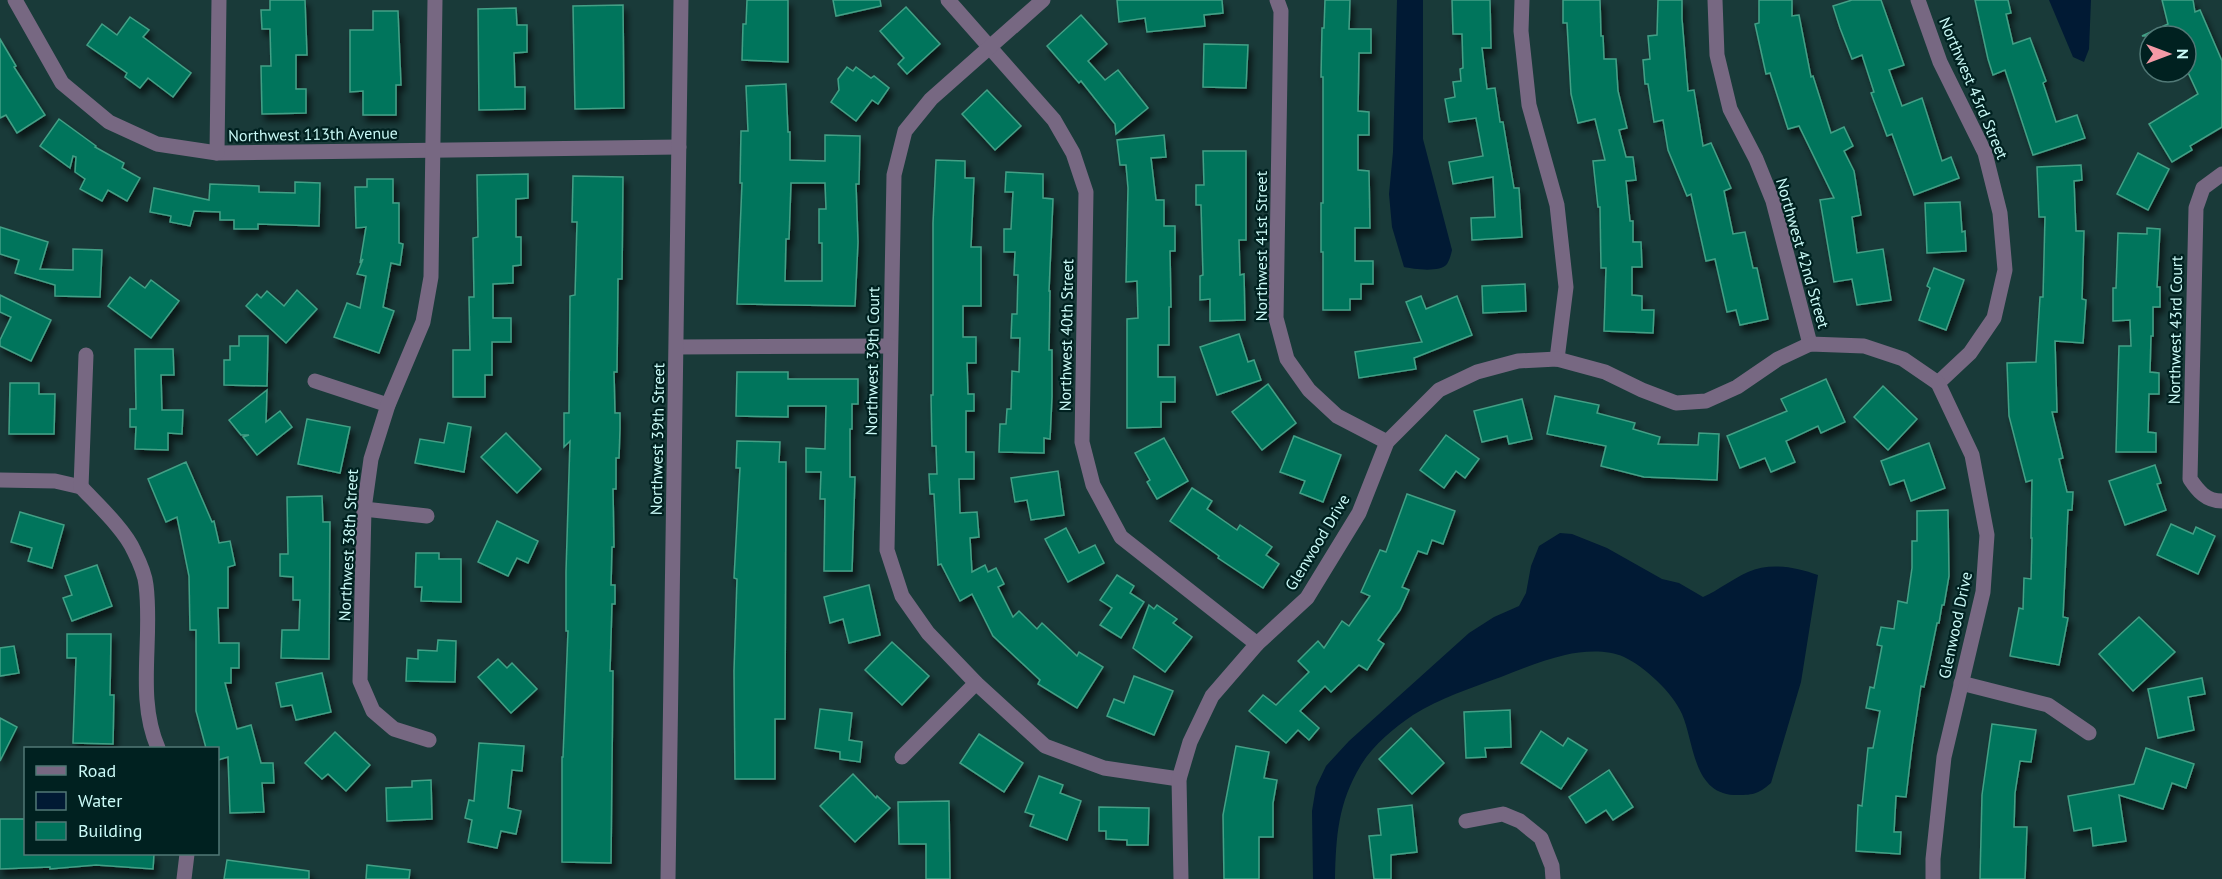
<svg xmlns="http://www.w3.org/2000/svg" width="2222" height="879" font-family="'PT Sans',sans-serif">
<style>
.water{fill:#011a34}
.building{fill:#00745c;stroke:#43a086;stroke-width:1.5;fill-rule:evenodd;filter:url(#shadow)}
.lines{fill:none;stroke-linecap:round;stroke-linejoin:round}
.minor{stroke:#776882;stroke-width:15}
.labels{text-anchor:middle;stroke-width:4.5;stroke-linejoin:round;paint-order:stroke}
.street-label{font-size:16px;fill:#cafaf7;stroke:#002120}
</style>
<defs>
<filter id="shadow"><feDropShadow dx="3.5" dy="6" stdDeviation="3" flood-color="#0009"/></filter>
</defs>
<rect width="100%" height="100%" fill="#193a39"/>
<g class="water">
<path d="M1397,0h26v139l29,111c-1,5 -3,11 -5,14 -7,9 -34,5 -43,3l-12,-40 -3,-33 4,-42z"/>
<polygon points="2049,0 2091,0 2089,49 2084,62 2073,57"/>
<path d="M1560,533l12,1 35,14 55,31 17,4 24,14c16,-7 29,-18 45,-25 22,-10 48,-5 70,3l-17,107 -30,101c-14,12 -18,12 -37,12 -41,-2 -40,-53 -52,-81 -9,-21 -38,-48 -58,-57 -17,-8 -42,-6 -59,-2 -22,5 -43,14 -64,22 -30,11 -61,21 -88,38 -19,13 -40,30 -52,50 -23,38 -25,71 -26,114h-22l-1,-68 4,-24 10,-21 23,-25 120,-108 25,-16 25,-11 7,-13 5,-27 8,-20z"/>
</g>
<g class="building">
<polygon points="270,0 305,0 307,55 296,55 296,89 306,89 306,113 262,114 261,66 271,66 270,29 262,29 261,10 270,10"/>
<polygon points="747,0 788,0 788,62 742,60 743,24 746,24"/>
<polygon points="833,0 880,0 881,6 836,16"/>
<polygon points="1117,0 1222,0 1223,13 1204,15 1205,26 1147,32 1145,18 1119,22"/>
<polygon points="1325,0 1350,0 1349,29 1371,29 1371,53 1359,53 1358,111 1369,112 1369,135 1358,135 1358,170 1369,171 1370,228 1355,228 1355,261 1373,261 1373,284 1361,284 1361,299 1350,299 1350,310 1323,310 1323,252 1321,252 1321,203 1323,203 1323,77 1321,77 1322,28 1324,28"/>
<polygon points="1452,0 1490,0 1491,48 1482,48 1487,89 1495,88 1500,122 1503,122 1514,188 1519,188 1522,237 1472,240 1471,218 1495,217 1493,177 1453,184 1449,162 1483,156 1476,118 1449,122 1445,99 1455,97 1453,82 1461,81 1460,69 1463,68 1462,34 1453,34"/>
<polygon points="1563,0 1600,0 1601,36 1603,36 1604,59 1616,59 1618,91 1627,128 1619,130 1626,157 1633,157 1636,180 1626,181 1630,221 1633,221 1633,242 1641,242 1642,267 1632,267 1632,295 1642,296 1642,310 1654,310 1653,333 1604,331 1606,268 1601,268 1600,207 1598,207 1593,161 1605,160 1595,119 1578,123 1571,94 1567,23 1563,23"/>
<polygon points="1658,0 1682,0 1682,19 1688,91 1694,90 1703,146 1711,143 1731,188 1724,191 1733,234 1745,232 1753,268 1757,268 1768,319 1740,325 1736,310 1727,312 1715,259 1706,261 1691,194 1687,196 1668,150 1663,120 1654,122 1648,84 1645,84 1643,60 1650,59 1648,36 1657,35"/>
<polygon points="1759,0 1792,0 1792,16 1799,15 1811,77 1813,76 1831,133 1844,127 1853,146 1844,151 1854,171 1861,215 1852,217 1857,253 1883,249 1891,300 1857,305 1852,279 1834,282 1820,200 1834,198 1799,126 1788,129 1770,73 1766,74 1755,24 1759,23"/>
<polygon points="1852,0 1881,0 1904,65 1889,70 1902,106 1922,98 1942,161 1951,157 1959,178 1914,195 1892,134 1887,136 1871,93 1874,92 1862,55 1852,59 1840,28 1833,6"/>
<polygon points="1975,0 2008,0 2011,13 2006,14 2013,44 2030,38 2046,81 2043,83 2056,122 2077,115 2085,138 2033,155 2005,70 1993,75 1988,59"/>
<polygon points="2162,0 2193,0 2195,12 2200,10 2222,61 2222,127 2190,146 2192,150 2172,162 2149,124 2198,94 2186,68 2186,36 2142,36 2168,24"/>
<polygon points="623,5 624,108 575,109 573,6"/>
<polygon points="906,7 940,44 907,74 898,64 904,58 880,31"/>
<polygon points="516,8 517,25 527,25 527,52 514,53 515,87 525,87 525,109 479,110 478,9"/>
<polygon points="373,11 398,11 401,85 396,85 396,115 363,115 363,91 350,92 350,30 373,30"/>
<polygon points="1081,15 1107,44 1088,61 1105,80 1118,70 1148,108 1116,134 1115,124 1081,81 1079,83 1047,46"/>
<polygon points="130,17 149,30 143,37 191,73 173,97 148,78 140,88 125,77 127,73 87,45 102,24 117,35"/>
<polygon points="0,39 16,66 14,67 45,115 17,133 6,115 0,118"/>
<polygon points="1204,44 1248,45 1246,88 1203,87"/>
<polygon points="847,67 853,71 856,67 871,78 874,76 889,88 878,104 872,100 856,121 831,102 839,90 838,79"/>
<path d="M786,84l2,48h2v28l35,1v-26l35,1 -1,48h-3l2,58 -3,64 -118,-2 5,-121h-2l1,-52h7l-2,-45zM791,183h34l1,26h-7v34h3v38h-37l1,-42h3z"/>
<polygon points="987,90 1021,126 995,150 962,114"/>
<polygon points="59,119 96,146 95,147 124,163 122,168 140,178 127,201 108,190 102,201 80,189 85,179 75,172 76,157 73,156 70,168 40,146"/>
<polygon points="1164,135 1166,157 1151,158 1156,200 1164,200 1164,226 1175,226 1175,251 1170,251 1171,307 1169,307 1169,345 1158,345 1158,377 1175,377 1175,402 1161,402 1161,427 1127,428 1127,319 1138,318 1137,281 1126,282 1128,188 1126,165 1120,165 1117,140"/>
<polygon points="1203,151 1246,151 1246,240 1239,240 1240,275 1244,274 1245,320 1210,321 1210,299 1200,300 1200,276 1203,275 1201,205 1196,205 1196,185 1204,185"/>
<polygon points="2138,153 2169,169 2148,210 2117,194"/>
<polygon points="936,160 965,161 965,178 974,178 971,247 981,247 981,306 963,306 963,337 976,337 976,363 967,363 968,394 974,394 974,411 966,411 966,452 974,452 974,479 959,479 960,513 977,512 979,537 970,538 972,572 985,565 988,572 996,568 1004,584 998,587 1013,617 1019,611 1037,629 1042,623 1077,656 1079,652 1103,667 1077,708 1038,684 1040,680 993,636 972,594 960,601 941,564 938,565 934,494 930,494 929,474 937,474 936,446 932,446 931,395 933,395 933,223"/>
<polygon points="2081,165 2082,180 2074,181 2076,231 2084,231 2082,299 2086,300 2083,343 2055,341 2057,412 2052,412 2063,458 2059,459 2067,492 2073,492 2072,510 2068,510 2063,617 2068,618 2059,665 2010,656 2019,608 2023,609 2024,578 2031,579 2032,538 2031,538 2032,480 2026,482 2009,416 2007,363 2036,362 2040,297 2043,297 2045,217 2039,217 2037,167"/>
<polygon points="1006,172 1043,174 1043,198 1053,199 1049,291 1050,291 1049,350 1052,350 1052,397 1050,439 1044,438 1044,453 999,452 1000,424 1006,424 1007,409 1011,409 1012,371 1019,372 1020,338 1011,338 1012,314 1017,314 1018,275 1014,275 1015,252 1004,252 1004,229 1011,229 1013,192 1005,192"/>
<polygon points="528,174 528,198 516,199 516,237 521,237 521,265 513,266 513,283 493,284 493,318 511,318 511,342 492,342 492,375 485,375 485,397 453,397 453,350 470,350 469,297 474,297 473,238 478,237 477,175"/>
<polygon points="573,176 623,177 622,279 618,279 617,372 614,372 615,413 620,413 620,429 619,458 616,458 616,489 613,489 614,547 612,547 611,585 615,585 615,604 612,604 610,671 613,671 611,863 562,862 562,757 563,757 568,631 566,631 566,572 570,441 564,447 564,413 569,413 570,296 575,295 577,222 572,222"/>
<polygon points="367,179 393,179 393,203 399,203 399,243 403,244 400,265 391,263 383,307 394,311 379,353 334,337 347,303 360,308 366,276 357,274 363,259 360,263 366,227 356,228 355,187 367,187"/>
<polygon points="295,182 320,183 319,226 258,224 258,229 234,229 234,220 220,220 220,212 194,211 190,226 170,222 171,216 150,212 154,188 209,200 210,184 259,186 259,192 295,193"/>
<polygon points="1960,202 1962,232 1965,231 1966,251 1927,253 1925,203"/>
<polygon points="0,227 48,242 40,269 73,270 73,249 102,250 100,297 55,296 55,285 15,273 19,260 0,254"/>
<polygon points="2147,228 2160,229 2157,287 2160,287 2160,307 2153,307 2153,336 2151,336 2150,372 2159,373 2159,394 2149,394 2148,432 2156,433 2156,452 2116,452 2119,346 2131,346 2130,320 2113,321 2113,288 2116,288 2118,233 2147,234"/>
<polygon points="1934,268 1964,280 1946,330 1919,320 1930,288 1927,286"/>
<polygon points="130,277 145,288 151,280 179,301 151,338 108,306"/>
<polygon points="1525,284 1526,311 1483,313 1482,286"/>
<polygon points="297,290 317,309 286,343 246,306 257,294 261,298 267,291 284,306"/>
<polygon points="0,295 51,320 31,361 0,346 0,340 11,317 0,312"/>
<polygon points="1421,296 1426,309 1457,296 1472,335 1414,358 1416,369 1359,378 1355,352 1422,342 1406,302"/>
<polygon points="1239,334 1248,362 1254,360 1261,380 1217,395 1200,347"/>
<polygon points="239,336 268,336 267,386 224,385 224,360 230,360 230,346 239,346"/>
<polygon points="135,349 173,349 174,375 161,375 162,410 183,410 182,434 168,433 168,450 135,449 136,427 130,427 130,409 136,409"/>
<polygon points="737,372 788,372 788,379 858,379 858,404 852,404 852,429 850,429 850,477 855,477 852,571 824,571 825,499 820,499 821,472 806,472 806,448 825,449 826,406 788,406 788,417 736,416"/>
<polygon points="1826,379 1845,422 1821,433 1818,426 1786,441 1795,462 1771,472 1765,458 1740,468 1727,436 1787,411 1781,399"/>
<polygon points="10,383 39,383 39,394 55,394 54,434 9,434"/>
<polygon points="1268,384 1296,423 1262,450 1232,412"/>
<polygon points="1883,386 1917,419 1888,450 1854,417"/>
<polygon points="267,390 266,422 280,411 292,427 257,455 243,437 249,435 241,435 229,420"/>
<polygon points="1555,396 1599,405 1597,413 1635,423 1633,429 1660,437 1658,444 1698,445 1699,433 1719,434 1717,480 1644,477 1601,466 1606,446 1547,434"/>
<polygon points="1522,399 1532,439 1509,444 1507,436 1482,442 1474,411"/>
<polygon points="307,419 350,427 340,473 298,464"/>
<polygon points="448,423 471,427 464,472 415,463 420,439 444,443"/>
<polygon points="506,433 541,469 517,493 481,457"/>
<polygon points="1446,435 1479,459 1465,478 1456,471 1444,488 1420,470"/>
<polygon points="1294,436 1341,455 1323,502 1300,493 1305,481 1280,472"/>
<polygon points="1164,438 1188,481 1157,499 1147,482 1150,480 1135,453"/>
<polygon points="737,441 780,442 779,462 786,462 785,719 775,719 775,779 735,779 734,671 737,579 734,578 740,468 736,468"/>
<polygon points="1929,443 1945,488 1911,501 1904,480 1890,485 1881,461"/>
<polygon points="186,462 212,522 214,521 219,543 230,541 235,565 228,567 228,608 218,608 219,643 239,643 239,668 231,668 231,683 225,683 237,729 251,725 261,763 273,763 274,783 262,783 264,812 230,813 228,757 218,760 218,748 206,748 196,711 196,630 190,630 189,576 177,517 166,522 148,479"/>
<polygon points="2155,465 2161,483 2157,484 2166,510 2125,525 2109,481"/>
<polygon points="1058,471 1064,515 1031,520 1027,500 1015,502 1011,478"/>
<polygon points="1192,488 1212,501 1207,509 1237,530 1240,525 1272,547 1266,555 1279,564 1263,588 1218,558 1219,556 1170,521"/>
<polygon points="1407,494 1455,511 1443,544 1432,540 1427,554 1418,551 1402,587 1409,590 1400,610 1378,640 1384,644 1367,670 1359,665 1331,692 1325,686 1300,711 1319,728 1309,740 1298,730 1286,743 1249,711 1263,695 1276,705 1309,672 1298,661 1318,641 1324,648 1342,621 1349,626 1370,596 1361,592 1380,550 1386,552"/>
<polygon points="322,496 323,522 330,522 329,659 281,658 282,630 299,630 300,600 293,600 293,577 280,576 280,554 288,554 287,497"/>
<polygon points="1948,510 1949,576 1944,605 1942,605 1939,623 1937,623 1924,687 1921,686 1912,746 1906,797 1896,796 1894,832 1901,832 1900,854 1856,851 1858,805 1862,806 1868,748 1873,748 1880,711 1866,708 1870,687 1874,688 1882,646 1877,645 1881,627 1894,629 1898,601 1907,603 1912,568 1912,541 1917,541 1917,511"/>
<polygon points="20,512 64,525 52,568 28,561 32,548 11,542"/>
<polygon points="497,521 538,541 528,563 517,558 508,576 478,562"/>
<polygon points="2171,524 2193,534 2196,527 2215,536 2198,574 2157,555"/>
<polygon points="1066,528 1079,553 1095,545 1104,563 1068,582 1045,539"/>
<polygon points="416,553 439,553 439,559 461,559 461,602 421,601 422,587 415,587"/>
<polygon points="97,565 112,606 72,621 63,598 72,595 65,576"/>
<polygon points="1117,575 1134,586 1130,593 1144,602 1121,638 1100,625 1112,608 1100,600"/>
<polygon points="869,585 880,635 849,643 843,619 830,623 824,597"/>
<polygon points="1149,605 1154,609 1157,605 1177,619 1173,623 1192,637 1165,672 1133,648"/>
<polygon points="2139,617 2175,652 2133,691 2099,654"/>
<polygon points="67,634 111,634 110,695 114,695 113,744 73,743 76,658 67,658"/>
<polygon points="438,640 456,641 455,682 406,681 407,658 418,659 418,650 437,651"/>
<polygon points="892,642 929,676 902,705 865,670"/>
<polygon points="14,646 19,673 0,676 0,648"/>
<polygon points="498,659 507,668 512,663 537,689 511,713 478,677"/>
<polygon points="322,673 331,712 296,720 292,705 281,707 276,683"/>
<polygon points="1134,676 1173,691 1154,735 1107,716 1114,699 1124,703"/>
<polygon points="2202,678 2205,694 2188,697 2194,730 2158,738 2148,689"/>
<polygon points="820,709 852,713 849,740 862,742 860,762 840,759 840,752 815,748"/>
<polygon points="1510,710 1511,747 1485,748 1486,757 1466,758 1464,712"/>
<polygon points="0,718 17,727 0,761"/>
<polygon points="1992,724 2036,730 2031,762 2020,761 2015,793 2014,827 2027,827 2025,879 1980,879 1982,795"/>
<polygon points="1411,728 1444,763 1412,794 1379,759"/>
<polygon points="1541,731 1563,746 1568,738 1587,750 1561,789 1521,763"/>
<polygon points="335,732 370,765 346,791 328,774 322,779 305,763"/>
<polygon points="979,734 1023,763 1004,792 960,763"/>
<polygon points="479,743 524,746 522,771 512,770 508,808 521,811 516,834 501,831 497,848 468,842 472,820 465,818 469,800 474,801"/>
<polygon points="1236,746 1269,752 1264,778 1277,780 1273,803 1273,837 1259,837 1259,879 1224,879 1223,815"/>
<polygon points="2146,748 2194,764 2186,788 2172,783 2163,809 2119,795 2126,841 2093,846 2091,828 2074,831 2068,796 2134,784"/>
<polygon points="1609,770 1633,807 1613,820 1606,810 1586,823 1569,797"/>
<polygon points="853,774 876,798 877,796 890,808 855,842 820,806"/>
<polygon points="1039,776 1063,785 1060,793 1081,801 1067,840 1030,826 1034,815 1025,812"/>
<polygon points="431,780 432,819 387,821 386,788 412,787 412,781"/>
<polygon points="949,801 950,879 926,879 926,844 899,844 898,802"/>
<polygon points="1412,805 1417,852 1391,855 1391,879 1374,879 1369,836 1381,835 1378,809"/>
<polygon points="1099,807 1149,808 1148,845 1127,845 1127,840 1106,839 1106,831 1099,831"/>
<polygon points="0,819 26,819 26,854 154,854 153,869 96,865 50,869 50,867 0,869"/>
<polygon points="227,860 309,871 309,879 224,879"/>
<polygon points="367,865 410,870 409,879 366,879"/>
</g>
<g class="lines">
<g class="minor">
<polyline points="15,0 62,83 109,122 157,144 217,153 679,147"/>
<polyline points="948,0 1054,120 1073,153 1086,192 1082,442 1093,485 1121,537 1257,644"/>
<polyline points="1043,0 931,99 905,131 894,175 887,550 902,596 928,633 976,683 1045,746 1104,768 1179,779"/>
<polyline points="1277,0 1281,11 1276,318 1287,359 1309,390 1337,416 1387,442"/>
<polyline points="1522,0 1521,31 1529,105 1557,205 1566,287 1557,359"/>
<polyline points="1715,0 1717,55 1730,109 1756,159 1773,201 1810,344"/>
<polyline points="1918,0 1940,62 1985,153 2000,213 2005,270 1994,318 1970,353 1938,383"/>
<polyline points="217,153 219,0"/>
<path d="M2222,174l-19,14 -7,20 -6,271c8,12 16,22 32,22"/>
<polyline points="677,347 890,346"/>
<polyline points="315,381 388,405"/>
<polyline points="0,480 55,481 81,487"/>
<path d="M81,487c16,17 44,43 53,64 5,10 11,23 12,34 7,55 -10,112 12,163"/>
<polyline points="81,487 86,355"/>
<polyline points="364,509 427,516"/>
<polyline points="1961,683 2048,705 2089,733"/>
<polyline points="429,740 394,729 373,711 360,681 364,509 371,459 388,405 423,322 431,277 435,0"/>
<polyline points="902,757 976,683"/>
<polyline points="1466,821 1503,814 1520,821 1541,838 1552,866 1553,879"/>
<polyline points="184,879 187,854"/>
<polyline points="668,879 681,0"/>
<polyline points="1181,879 1179,779 1190,742 1212,696 1257,644 1307,598 1359,513 1387,442 1439,390 1477,372 1518,361 1557,359 1605,372 1642,390 1676,403 1706,401 1737,387 1778,359 1810,344 1864,346 1903,359 1938,383 1972,455 1987,535 1983,592 1944,757 1933,859 1933,879"/>
</g>
</g>
<g class="labels">
<g class="street-label">
<text transform="translate(1974 88) rotate(67)" y="6">Northwest 43rd Street</text>
<text transform="translate(313 134) rotate(-1)" y="6">Northwest 113th Avenue</text>
<text transform="translate(1261 246) rotate(-90)" y="6">Northwest 41st Street</text>
<text transform="translate(1803 253) rotate(74)" y="6">Northwest 42nd Street</text>
<text transform="translate(2175 330) rotate(-89)" y="6">Northwest 43rd Court</text>
<text transform="translate(1066 335) rotate(-89)" y="6">Northwest 40th Street</text>
<text transform="translate(872 361) rotate(-89)" y="6">Northwest 39th Court</text>
<text transform="translate(657 439) rotate(-89)" y="6">Northwest 39th Street</text>
<text transform="translate(1317 542) rotate(-59)" y="6">Glenwood Drive</text>
<text transform="translate(348 545) rotate(-87)" y="6">Northwest 38th Street</text>
<text transform="translate(1955 625) rotate(-78)" y="6">Glenwood Drive</text>
</g>
</g>
<rect x="24" y="747" width="195" height="108" fill="#002120" stroke="#517876" stroke-width="1.5"/>
<rect x="36" y="766" width="30" height="9" fill="#776882" stroke="#517876" stroke-width="1.5"/>
<text x="78" y="777" font-size="18" fill="#cafaf7">Road</text>
<rect x="36" y="792" width="30" height="18" fill="#011a34" stroke="#517876" stroke-width="1.5"/>
<text x="78" y="807" font-size="18" fill="#cafaf7">Water</text>
<rect x="36" y="822" width="30" height="18" fill="#00745c" stroke="#517876" stroke-width="1.5"/>
<text x="78" y="837" font-size="18" fill="#cafaf7">Building</text>
<g transform="translate(2168 54) rotate(90)"><circle r="28" fill="#002120" stroke="#517876" stroke-width="1.5"/>
<path d="M0-4.5L10 22L0 15L-10 22Z" fill="#f49aa6"/>
<text y="-9" font-size="16" font-weight="bold" text-anchor="middle" fill="#cafaf7">N</text>
</g>
</svg>
